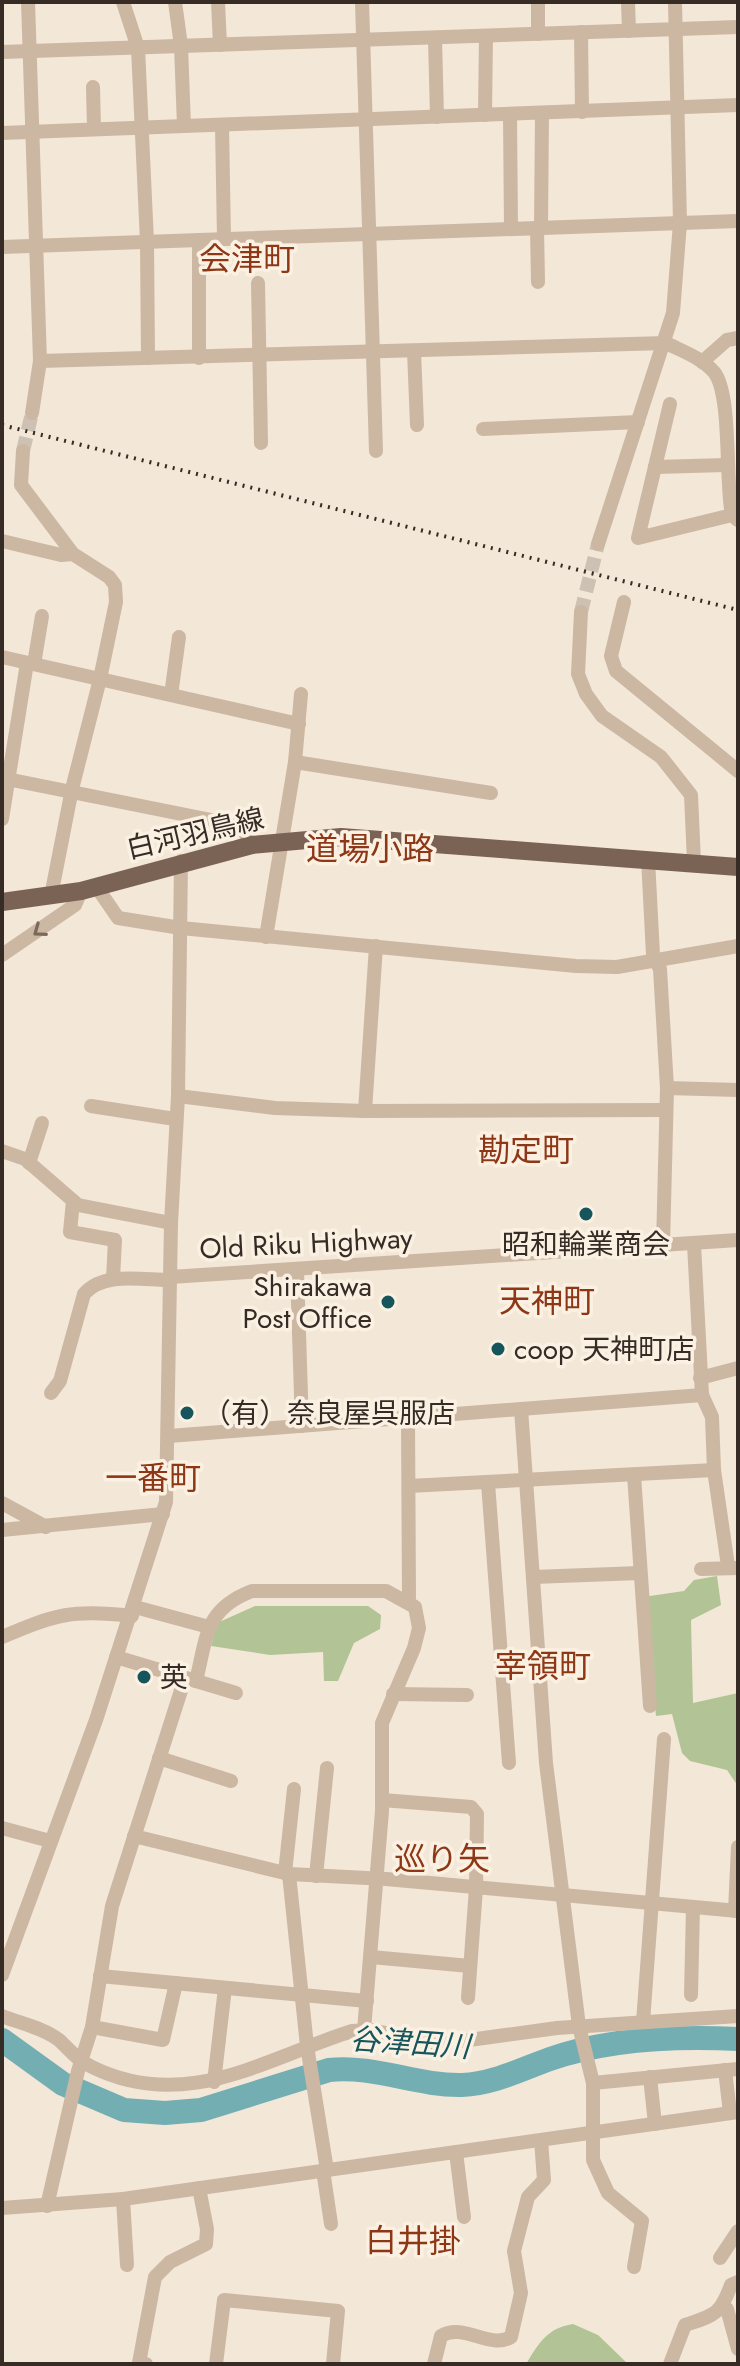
<svg xmlns="http://www.w3.org/2000/svg" width="740" height="2366" font-family="Jost,'Noto Sans JP',sans-serif">
<style>
.green{fill:#b2c495}
.lines{fill:none;stroke-linecap:round;stroke-linejoin:round}
.river{stroke:#73aeb3;stroke-width:24}
.minor-tunnel{stroke:#cdc1b3;stroke-width:14;stroke-dasharray:14 7;stroke-linecap:butt}
.minor{stroke:#ccb7a2;stroke-width:14}
.major{stroke:#7a6254;stroke-width:18}
.rail{stroke:#362b25;stroke-width:4;stroke-dasharray:2 6;stroke-linecap:butt}
.oneway{stroke:#7a6a5d}
.poi-dot{fill:#17555c;stroke:#fbf1e3;stroke-width:3}
.labels{text-anchor:middle;stroke-width:7;stroke-linejoin:round;paint-order:stroke}
.street-label{font-size:28px;fill:#362b25;stroke:#fbf1e3}
.poi-label{font-size:28px;fill:#362b25;stroke:#fbf1e3;text-anchor:start}
.water-label{font-size:30px;font-style:italic;fill:#17555c;stroke:#fbf1e3}
.quarter-label{font-size:32px;fill:#8d3716;stroke:#fbf1e3}
</style>
<rect width="100%" height="100%" fill="#f3e7d7"/>
<g class="green">
<polygon points="717,1576 721,1605 691,1620 693,1703 738,1693 738,1786 727,1770 690,1761 682,1753 672,1714 656,1716 643,1597 684,1591 694,1580"/>
<polygon points="255,1606 368,1606 381,1615 380,1629 354,1643 338,1681 324,1681 323,1652 270,1655 211,1646 217,1623"/>
<path d="M573,2324l25,11 30,29h-102c13,-21 21,-36 47,-40z"/>
</g>
<g class="lines">
<path class="river" d="M2,2040l61,44 61,26 41,3 36,-3 128,-40c45,-5 88,16 133,15 31,-1 60,-16 88,-26 57,-20 128,-23 188,-20"/>
<g class="minor-tunnel">
<polyline points="23,451 32,413"/>
<polyline points="581,612 598,544"/>
</g>
<g class="minor">
<polyline points="28,2 40,361 32,413"/>
<polyline points="123,2 138,48 147,242 148,358"/>
<polyline points="175,2 181,46 184,126"/>
<polyline points="218,2 220,45"/>
<polyline points="362,2 376,451"/>
<polyline points="538,2 538,34"/>
<polyline points="628,2 629,31"/>
<polyline points="581,32 582,112"/>
<polyline points="435,38 437,117"/>
<polyline points="2,52 738,27"/>
<polyline points="93,87 94,129"/>
<polyline points="510,114 511,229"/>
<polyline points="485,115 486,36"/>
<polyline points="222,125 224,239"/>
<polyline points="2,133 738,105"/>
<polyline points="537,228 538,282"/>
<polyline points="541,228 542,113"/>
<polyline points="2,247 738,221"/>
<polyline points="258,283 261,443"/>
<polyline points="414,351 417,425"/>
<polyline points="199,358 199,240"/>
<path d="M40,361l626,-18c16,8 36,15 48,29 18,22 11,110 18,143l6,5"/>
<polyline points="702,362 727,340 738,338"/>
<polyline points="670,404 638,538 732,515"/>
<polyline points="483,429 638,422"/>
<polyline points="23,451 21,485 73,554 109,577 115,585 116,602 100,679 72,789 51,896"/>
<polyline points="655,467 726,465"/>
<polyline points="2,541 61,555 73,554"/>
<polyline points="598,544 673,313 680,223 675,2"/>
<polyline points="624,602 611,656 616,671 738,771"/>
<polyline points="581,612 578,674 586,694 602,716 661,757 691,795 694,862"/>
<polyline points="2,657 299,724"/>
<polyline points="34,664 42,616"/>
<polyline points="171,695 179,637"/>
<polyline points="295,762 491,793"/>
<polyline points="2,778 241,826 252,845"/>
<polyline points="2,819 27,663"/>
<polyline points="648,859 653,955 660,969 667,1088 663,1245"/>
<polyline points="96,886 118,918 181,928 576,966 617,967 738,946"/>
<polyline points="266,937 295,762 301,694"/>
<polyline points="2,955 75,905 81,891"/>
<polyline points="667,1088 738,1090"/>
<polyline points="178,1096 275,1108 365,1111 666,1110"/>
<polyline points="91,1106 175,1119"/>
<polyline points="365,1111 376,946"/>
<polyline points="2,1151 25,1159 78,1205 171,1223"/>
<polyline points="29,1163 42,1123"/>
<polyline points="73,1201 70,1232 115,1240 113,1279"/>
<polyline points="694,1244 702,1395 712,1417 714,1470 728,1566"/>
<polyline points="297,1271 302,1426"/>
<polyline points="170,1277 738,1240"/>
<polyline points="700,1378 738,1368"/>
<path d="M51,1393l9,-12 24,-87c20,-23 58,-14 86,-14"/>
<polyline points="521,1409 546,1763 579,2026 593,2083 593,2160 608,2193 642,2221 634,2267"/>
<polyline points="408,1418 409,1600"/>
<polyline points="169,1436 702,1395"/>
<polyline points="634,1475 650,1706"/>
<polyline points="488,1483 509,1763"/>
<polyline points="409,1486 714,1470"/>
<polyline points="2,1503 46,1527"/>
<polyline points="2,1530 163,1514"/>
<polyline points="701,1569 738,1568"/>
<polyline points="533,1577 640,1573"/>
<polyline points="135,1607 209,1627"/>
<path d="M2,1637c54,-23 71,-28 130,-21"/>
<polyline points="116,1657 236,1693"/>
<path d="M196,1681c11,-45 9,-72 56,-90h134l29,16 4,21 -5,20 -32,75v88l-18,219"/>
<polyline points="393,1694 467,1695"/>
<polyline points="159,1758 231,1781"/>
<polyline points="382,1800 471,1807 477,1814 476,1888 468,1998"/>
<polyline points="2,1828 50,1841"/>
<polyline points="134,1836 289,1874 386,1879 738,1911"/>
<polyline points="285,1873 294,1789"/>
<polyline points="289,1874 307,2046 327,2170"/>
<polyline points="316,1876 327,1768"/>
<polyline points="735,1911 738,1847"/>
<polyline points="371,1957 470,1966"/>
<polyline points="2,1975 96,1720 166,1502 171,1223 178,1096 181,861"/>
<polyline points="100,1976 367,2001"/>
<polyline points="691,1995 693,1907"/>
<path d="M2,2016c17,7 42,12 57,24 11,10 18,20 33,27 94,46 172,-8 260,-36l19,-1 69,14 117,-16 181,-12"/>
<polyline points="643,2022 664,1739"/>
<polyline points="92,2027 163,2040 176,1983"/>
<polyline points="725,2070 730,2113"/>
<polyline points="650,2077 655,2124"/>
<polyline points="214,2082 225,1988"/>
<polyline points="593,2083 738,2069"/>
<polyline points="456,2152 464,2217"/>
<polyline points="323,2170 331,2224"/>
<polyline points="123,2199 127,2265"/>
<polyline points="47,2206 78,2071 92,2027 112,1906 185,1678"/>
<polyline points="2,2208 123,2199 738,2112"/>
<polyline points="720,2258 738,2231"/>
<polyline points="723,2307 727,2309 738,2349"/>
<polyline points="146,2364 139,2363 155,2277 170,2262 206,2244 207,2229 199,2188"/>
<polyline points="216,2364 224,2300 338,2311 333,2364"/>
<path d="M434,2364l7,-28c23,-14 49,14 70,1l10,-44 -7,-42 14,-54 16,-17 -3,-40"/>
<path d="M670,2364l15,-39c30,-10 35,-10 46,-40l7,-3"/>
</g>
<polyline class="major" points="2,902 81,891 252,845 341,837 738,867"/>
<polyline class="rail" points="2,425 738,610"/>
</g>
<defs><path id="oneway-chevron" d="M-2-3.5L2.5 0L-2 3.5" fill="none" stroke-width="1.6" stroke-linecap="round" stroke-linejoin="round" transform="scale(2)"/></defs>
<use class="oneway" href="#oneway-chevron" transform="translate(39 931) rotate(144)"/>
<g class="poi-dot">
<circle cx="586" cy="1214" r="8"/>
<circle cx="388" cy="1302" r="8"/>
<circle cx="498" cy="1349" r="8"/>
<circle cx="187" cy="1413" r="8"/>
<circle cx="144" cy="1677" r="8"/>
</g>
<g class="labels">
<g class="street-label">
<text transform="translate(195 833) rotate(-13)" y="10">白河羽鳥線</text>
<text transform="translate(306 1243) rotate(-3)" y="10">Old Riku Highway</text>
</g>
<g class="poi-label">
<text x="586" y="1254" text-anchor="middle">昭和輪業商会</text>
<text x="372" y="1296" text-anchor="end">Shirakawa<tspan x="372" dy="32">Post Office</tspan></text>
<text x="514" y="1359">coop 天神町店</text>
<text x="203" y="1423">（有）奈良屋呉服店</text>
<text x="160" y="1687">英</text>
</g>
<g class="water-label">
<text transform="translate(410 2043) rotate(4)" y="10">谷津田川</text>
</g>
<g class="quarter-label">
<text x="247" y="270">会津町</text>
<text x="370" y="860">道場小路</text>
<text x="526" y="1161">勘定町</text>
<text x="547" y="1312">天神町</text>
<text x="153" y="1489">一番町</text>
<text x="543" y="1677">宰領町</text>
<text x="442" y="1870">巡り矢</text>
<text x="413" y="2252">白井掛</text>
</g>
</g>
<rect width="740" height="2366" fill="none" stroke="#362b25" stroke-width="8"/>
</svg>
